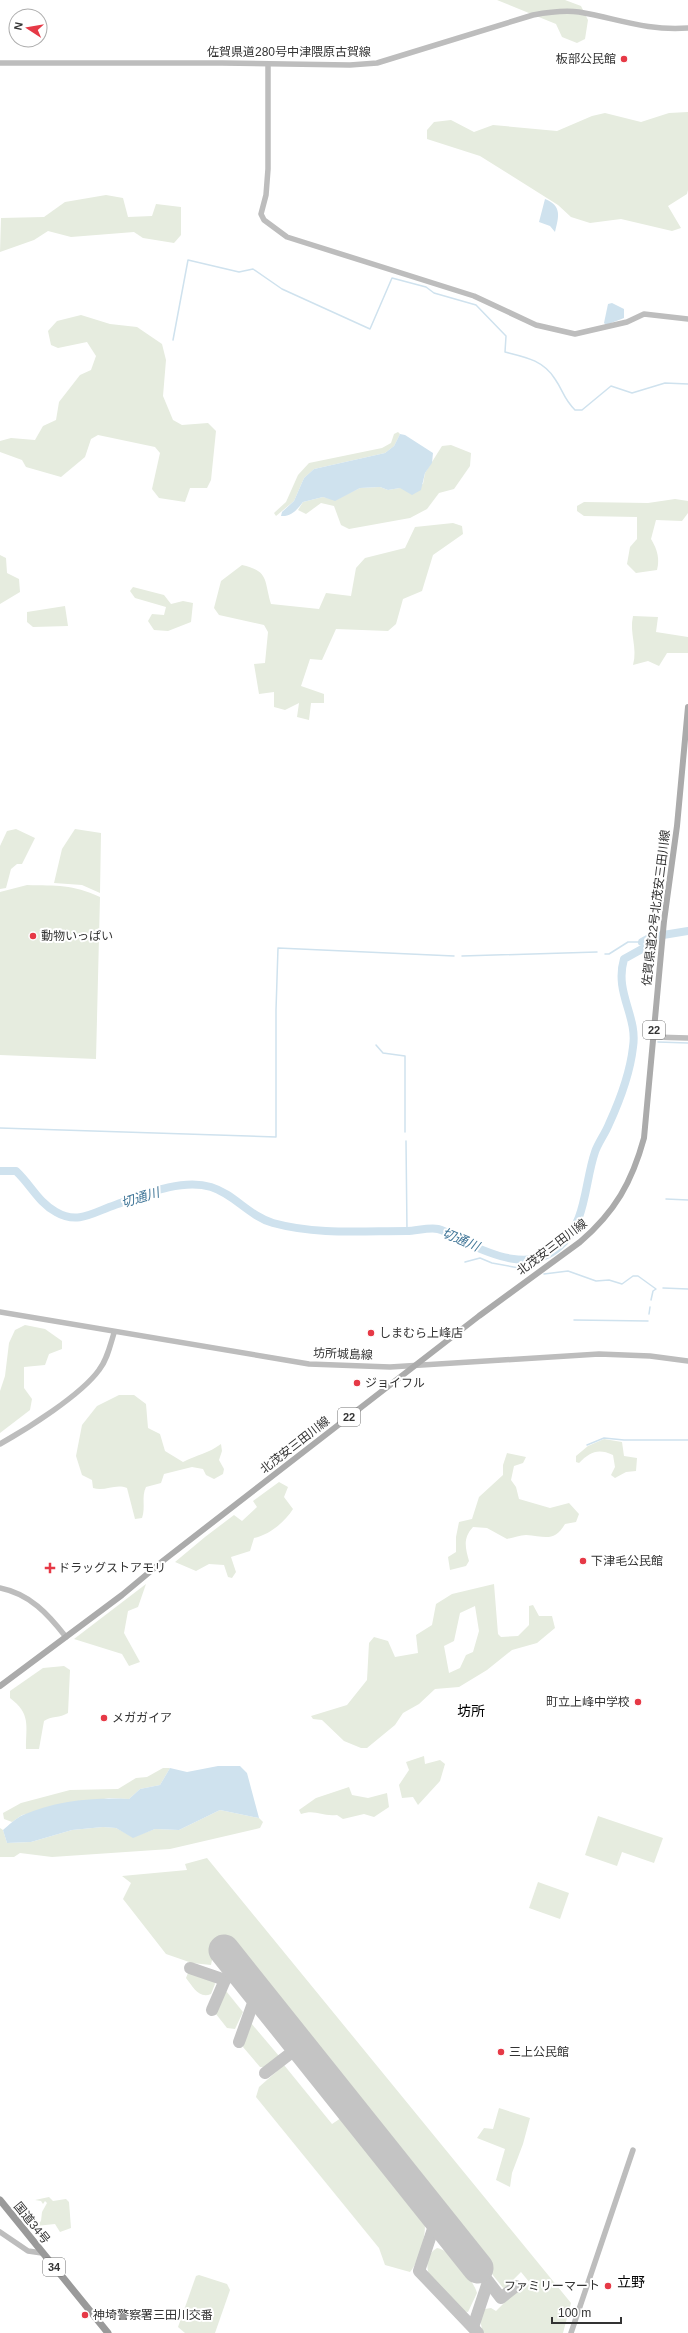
<svg xmlns="http://www.w3.org/2000/svg" width="688" height="2333" font-family="Helvetica,'Noto Sans JP',sans-serif">
<style>
.green{fill:#e6ecdf;fill-rule:evenodd}
.water{fill:#cfe2ee}
.lines{fill:none;stroke-linecap:round;stroke-linejoin:round}
.stream{stroke:#cfe2ee;stroke-width:1.5}
.river{stroke:#cfe2ee;stroke-width:8}
.taxiway{stroke:#c4c4c4;stroke-width:12}
.runway{stroke:#c4c4c4;stroke-width:31}
.secondary{stroke:#bdbdbd;stroke-width:5.5}
.primary{stroke:#ababab;stroke-width:6}
.highway{stroke:#9a9a9a;stroke-width:7}
.poi-dot{fill:#e63946;stroke:#fff;stroke-width:1.5}
.labels{text-anchor:middle;stroke-width:4;stroke-linejoin:round;paint-order:stroke}
.shield{fill:#fff;stroke:#707070;stroke-width:1}
.shield-label{font-size:11px;font-weight:bold;fill:#333}
.street-label{font-size:12px;fill:#333;stroke:#fff}
.poi-label{font-size:12px;fill:#333;stroke:#fff;text-anchor:start}
.water-label{font-size:13px;font-style:italic;fill:#3f7597;stroke:#fff}
.quarter-label{font-size:14px;fill:#000;stroke:#fff}
</style>
<rect width="100%" height="100%" fill="#fff"/>
<g class="green">
<polygon points="497,0 565,0 581,6 588,20 585,39 577,43 562,37 556,24"/>
<polygon points="688,112 688,190 687,194 668,206 681,228 672,231 621,219 590,223 571,217 558,205 480,156 427,139 427,130 434,122 451,120 474,132 493,125 557,131 592,116 605,113 641,122 669,113"/>
<polygon points="106,195 123,198 128,217 152,216 156,204 181,207 181,235 174,243 143,238 134,232 71,237 48,231 34,240 0,252 1,218 44,217 65,202"/>
<polygon points="81,315 110,324 137,327 162,344 166,360 163,396 173,420 182,425 208,423 216,431 211,480 207,488 190,488 185,502 159,498 152,489 160,453 155,447 98,435 91,439 85,457 61,477 26,467 22,460 0,452 0,441 11,438 35,440 43,426 56,420 59,402 80,375 91,370 96,356 87,342 58,348 51,345 48,331 57,321"/>
<polygon points="398,432 400,434 394,446 385,453 314,469 304,478 294,501 276,516 274,513 286,502 298,475 309,463 382,448 391,443 394,434"/>
<polygon points="451,445 471,453 470,466 454,489 439,493 427,509 410,518 349,529 341,525 334,506 321,503 306,514 298,510 303,502 323,497 335,500 360,488 380,487 388,490 423,484 425,473 442,446"/>
<path d="M675,499l13,2v12l-6,8 -26,-1 -5,19c6,10 9,19 6,31l-21,3 -9,-9 3,-17 7,-8v-22l-53,-1 -7,-5v-5l7,-4 64,1z"/>
<path d="M453,523l9,3 1,8 -30,21 -11,36 -19,8 -7,25 -8,7 -52,-2 -14,31 -12,-1 -9,27 23,8v9h-13l-2,17 -12,-3 2,-14 -14,7 -11,-3v-15l-15,2 -5,-30 11,-1 3,-31 -4,-7 -45,-10 -5,-7 7,-27 21,-16c27,6 22,15 29,39l48,5 7,-16 25,3 5,-28 9,-10 40,-10 10,-21z"/>
<polygon points="0,555 6,558 7,573 19,579 20,592 0,604"/>
<polygon points="133,587 164,595 171,604 183,601 193,603 191,622 168,631 154,630 148,621 152,614 164,615 166,607 135,598 130,591"/>
<polygon points="65,606 68,626 33,627 27,622 27,612"/>
<path d="M633,616l25,1 -2,15 32,5v16h-21l-8,13 -11,-5 -15,4c5,-17 -4,-32 0,-49z"/>
<polygon points="16,829 35,838 22,864 17,864 11,869 6,888 0,889 0,846 7,831"/>
<polygon points="75,829 101,833 100,893 82,885 54,883 62,849"/>
<path d="M27,885c30,1 45,-1 73,12l-4,162 -96,-4v-163z"/>
<polygon points="25,1325 45,1329 62,1341 62,1349 49,1354 45,1365 24,1367 24,1388 32,1399 30,1410 0,1433 0,1391 5,1376 9,1343 15,1330"/>
<path d="M119,1395h15l12,9 2,24 12,6 5,17 18,11c14,-7 26,-9 38,-18l1,7 -3,9 5,9 -1,5 -9,5 -8,-4 -3,-6 -11,-2 -28,7 -3,9 -15,4c-5,10 0,20 -4,31l-7,1 -8,-31c-12,-5 -22,4 -34,0l-1,-8 -10,-5 -6,-19 6,-31 15,-19z"/>
<path d="M604,1439l18,3 2,14 13,2 -1,13 -10,1 -11,6 -4,-3 4,-8 -2,-12c-15,-7 -23,-3 -34,8l-3,-1v-6l12,-10z"/>
<path d="M507,1453l19,4 -3,6 -9,3 -3,14 5,7 3,12 31,9 19,-5 10,11 -3,8 -11,2c-11,19 -21,12 -39,11 -6,0 -13,3 -19,4l-20,-11 -14,-1c-10,11 -8,20 -4,34l-3,5 -16,4 -2,-13 8,-5v-15l3,-15 13,-3 7,-22 24,-22v-10z"/>
<path d="M279,1482l9,5 -4,10 9,12c-8,13 -24,26 -39,29l-4,13 -19,6 5,15 -4,6 -4,-1 -4,-12 -15,-1 -13,7 -21,-9 30,-25 29,-22 8,6 15,-14 -4,-6z"/>
<polygon points="146,1584 138,1607 128,1611 124,1633 140,1662 129,1666 122,1654 74,1639"/>
<path d="M494,1584l4,50 3,3 17,-1 11,-11v-19l4,-1 6,11h13l3,12 -18,15 -25,7 -25,20 -28,17 -24,2 -16,15 -16,9 -8,12 -28,23h-6l-17,-7 -22,-21 -9,-1 -2,-3 36,-11 20,-25 2,-37 5,-6 14,4 7,16 23,-4 -2,-18 16,-10 4,-21 16,-10zM475,1606l4,25 -6,21 -7,3 -6,13 -11,5 -5,-27 10,-5 6,-28z"/>
<path d="M64,1666l6,4 -2,43c-8,5 -17,3 -24,8l-5,28h-13c0,-24 5,-35 -16,-51v-7l33,-23z"/>
<polygon points="424,1756 425,1764 440,1760 445,1764 440,1781 418,1805 413,1797 402,1798 399,1785 409,1770 406,1762"/>
<polygon points="163,1768 170,1768 160,1785 140,1789 129,1799 109,1798 22,1815 12,1822 4,1819 3,1813 21,1803 70,1790 118,1789 136,1778 147,1777"/>
<path d="M349,1787l3,8 16,3 19,-5 2,14 -15,10 -10,-3 -21,5 -6,-4c-15,2 -21,-6 -36,-1l-2,-4 17,-12z"/>
<polygon points="220,1810 259,1818 263,1822 260,1828 170,1849 52,1857 20,1853 14,1857 0,1857 0,1828 3,1830 7,1843 31,1842 72,1830 103,1827 116,1828 133,1837 155,1829 179,1830"/>
<polygon points="598,1816 663,1838 654,1863 622,1852 617,1866 585,1855"/>
<path d="M207,1858l364,445 -8,30h-80l-3,-13 5,-11 6,-1 5,3 14,-14 20,-14 -9,-11 -17,17 -147,-184 5,-5 -90,-111 -6,2 -37,-45c-12,2 -16,8 -18,19l-19,-2 -26,-9 -43,-55 8,-16 -9,-7 65,-6 -2,-6z"/>
<polygon points="538,1882 569,1893 560,1919 529,1908"/>
<path d="M188,1973l26,8 1,3 -4,10c-12,5 -18,-7 -25,-16z"/>
<polygon points="226,1991 243,2012 235,2029 227,2028 216,2014 222,1995"/>
<polygon points="251,2023 279,2056 264,2067 260,2067 243,2047"/>
<path d="M284,2065l48,59 9,-6 83,103c4,11 -6,43 -14,51l-25,-7 -6,-17 -123,-151 3,-10z"/>
<polygon points="499,2108 530,2118 523,2144 512,2173 510,2187 496,2180 505,2149 477,2138 484,2128 493,2129"/>
<polygon points="49,2197 53,2201 66,2199 69,2202 71,2228 60,2232 55,2224 36,2226 41,2221 42,2212 47,2203 45,2201 43,2204 41,2201 35,2200"/>
<path d="M437,2248c13,1 37,33 40,45l-9,19 -7,-1c-13,-14 -38,-30 -33,-51 2,-6 4,-9 9,-12z"/>
<polygon points="199,2275 227,2284 230,2290 215,2333 185,2333 178,2327 196,2276"/>
</g>
<g class="water">
<path d="M545,199c17,7 14,17 10,33l-5,-6 -11,-4z"/>
<polygon points="612,303 624,309 624,318 606,325 604,323 608,304"/>
<path d="M400,434l5,1 28,18 -1,10 -7,10 -4,17 -9,5 -12,-7 -12,2 -8,-3 -20,1 -25,13 -12,-4 -20,5c-5,7 -12,15 -22,14l1,-4 12,-11 10,-23 10,-9 71,-16 9,-7z"/>
<path d="M218,1766h22l7,7 12,45 -39,-8 -41,20 -24,-1 -22,9 -17,-10 -13,-1 -31,3 -41,12 -24,1 -4,-13c6,-5 13,-12 20,-15 32,-14 71,-18 106,-16l11,-10 20,-4 10,-17 17,4z"/>
</g>
<g class="lines">
<g class="stream">
<path d="M173,340l15,-80 51,12 14,-3 29,20 88,40 22,-51 34,9 8,6 42,12 30,31 -1,16c20,5 38,8 50,27 9,13 8,19 20,31h7l29,-24 21,7 33,-10 23,1"/>
<polyline points="605,954 609,954 628,942 642,942"/>
<polyline points="462,956 597,952"/>
<polyline points="658,1042 688,1043"/>
<polyline points="376,1045 383,1053 405,1056 405,1132"/>
<polyline points="0,1128 276,1137 276,1010 278,948 454,956"/>
<polyline points="406,1141 407,1231"/>
<polyline points="666,1199 688,1200"/>
<polyline points="465,1262 480,1258 492,1263 530,1270"/>
<polyline points="544,1274 568,1271 596,1281 609,1280 622,1284 633,1276 638,1276 656,1289 653,1291 651,1300"/>
<polyline points="663,1288 688,1289"/>
<polyline points="649,1314 650,1307"/>
<polyline points="574,1320 648,1321"/>
<polyline points="587,1445 604,1438 624,1440 688,1440"/>
</g>
<path class="river" d="M0,1171h16c15,14 22,31 40,41 22,13 38,0 59,-7 28,-10 66,-27 96,-18 23,7 38,29 62,36 44,12 88,8 134,8 9,0 22,-4 31,-2 8,2 17,8 24,12 30,14 69,31 97,6 28,-24 25,-63 36,-95 3,-9 10,-18 14,-28 11,-24 21,-50 24,-77 5,-31 -19,-54 -9,-88l27,-15 -9,-2 9,-5 37,-6"/>
<g class="taxiway">
<polyline points="190,1968 225,1980 238,1969"/>
<polyline points="212,2010 225,1980"/>
<polyline points="239,2042 257,1992"/>
<polyline points="265,2073 300,2046"/>
<polyline points="437,2217 419,2271 478,2333"/>
<polyline points="478,2268 501,2298 516,2286"/>
<polyline points="473,2327 488,2282"/>
</g>
<polyline class="runway" points="224,1950 478,2268"/>
<g class="secondary">
<path d="M0,63h222l128,2 27,-2 156,-48c16,-3 31,-5 46,-3 40,7 67,19 109,16"/>
<polyline points="268,64 268,169 266,195 261,214 264,220 287,237 474,296 536,325 575,334 627,322 644,314 688,319"/>
<polyline points="653,1037 688,1038"/>
<polyline points="0,1312 309,1364 390,1367 599,1354 650,1356 688,1361"/>
<path d="M0,1444c27,-15 81,-49 99,-74 8,-10 11,-24 15,-37"/>
<path d="M0,1588c30,6 48,26 66,49"/>
<polyline points="0,2232 28,2251 42,2253"/>
<polyline points="571,2333 633,2150"/>
</g>
<path class="primary" d="M0,1686l122,-91 42,-35 315,-244 101,-74c35,-30 52,-60 64,-104l20,-217 13,-95 11,-119"/>
<polyline class="highway" points="0,2200 108,2333"/>
</g>
<g class="poi-dot">
<circle cx="624" cy="59" r="4"/>
<circle cx="33" cy="936" r="4"/>
<circle cx="371" cy="1333" r="4"/>
<circle cx="357" cy="1383" r="4"/>
<circle cx="583" cy="1561" r="4"/>
<path d="M48 1562h4v4h4v4h-4v4h-4v-4h-4v-4h4z"/>
<circle cx="638" cy="1702" r="4"/>
<circle cx="104" cy="1718" r="4"/>
<circle cx="501" cy="2052" r="4"/>
<circle cx="608" cy="2286" r="4"/>
<circle cx="85" cy="2315" r="4"/>
</g>
<g class="labels">
<g class="shield">
<rect x="643" y="1021" width="22" height="18" rx="3"/>
<rect x="338" y="1408" width="22" height="18" rx="3"/>
<rect x="43" y="2258" width="22" height="18" rx="3"/>
</g>
<g class="shield-label">
<text x="654" y="1034">22</text>
<text x="349" y="1421">22</text>
<text x="54" y="2271">34</text>
</g>
<g class="street-label">
<text x="289" y="56">佐賀県道280号中津隈原古賀線</text>
<text transform="translate(656 908) rotate(-83)" y="4">佐賀県道22号北茂安三田川線</text>
<text transform="translate(552 1247) rotate(-37)" y="4">北茂安三田川線</text>
<text transform="translate(343 1354) rotate(2)" y="4">坊所城島線</text>
<text transform="translate(295 1445) rotate(-38)" y="4">北茂安三田川線</text>
<text transform="translate(32 2223) rotate(51)" y="4">国道34号</text>
</g>
<g class="poi-label">
<text x="616" y="63" text-anchor="end">板部公民館</text>
<text x="41" y="940">動物いっぱい</text>
<text x="379" y="1337">しまむら上峰店</text>
<text x="365" y="1387">ジョイフル</text>
<text x="591" y="1565">下津毛公民館</text>
<text x="58" y="1572">ドラッグストアモリ</text>
<text x="630" y="1706" text-anchor="end">町立上峰中学校</text>
<text x="112" y="1722">メガガイア</text>
<text x="509" y="2056">三上公民館</text>
<text x="600" y="2290" text-anchor="end">ファミリーマート</text>
<text x="93" y="2319">神埼警察署三田川交番</text>
</g>
<g class="water-label">
<text transform="translate(140 1197) rotate(-17)" y="5">切通川</text>
<text transform="translate(461 1239) rotate(23)" y="5">切通川</text>
</g>
<g class="quarter-label">
<text x="471" y="1716">坊所</text>
<text x="631" y="2287">立野</text>
</g>
</g>
<g transform="translate(28 28) rotate(282)"><circle r="19" fill="#ffffff" stroke="#adadad"/>
<path d="M0-3L7 15L0 10L-7 15Z" fill="#e63946"/>
<text y="-6" font-size="11" font-weight="bold" text-anchor="middle" fill="#333333">N</text>
</g>
<path d="M552 2317v6h69v-6" fill="none" stroke="#333333" stroke-width="2"/>
<text x="558" y="2317" font-size="12" fill="#333333" stroke="#ffffff" stroke-width="3" paint-order="stroke">100 m</text>
</svg>
